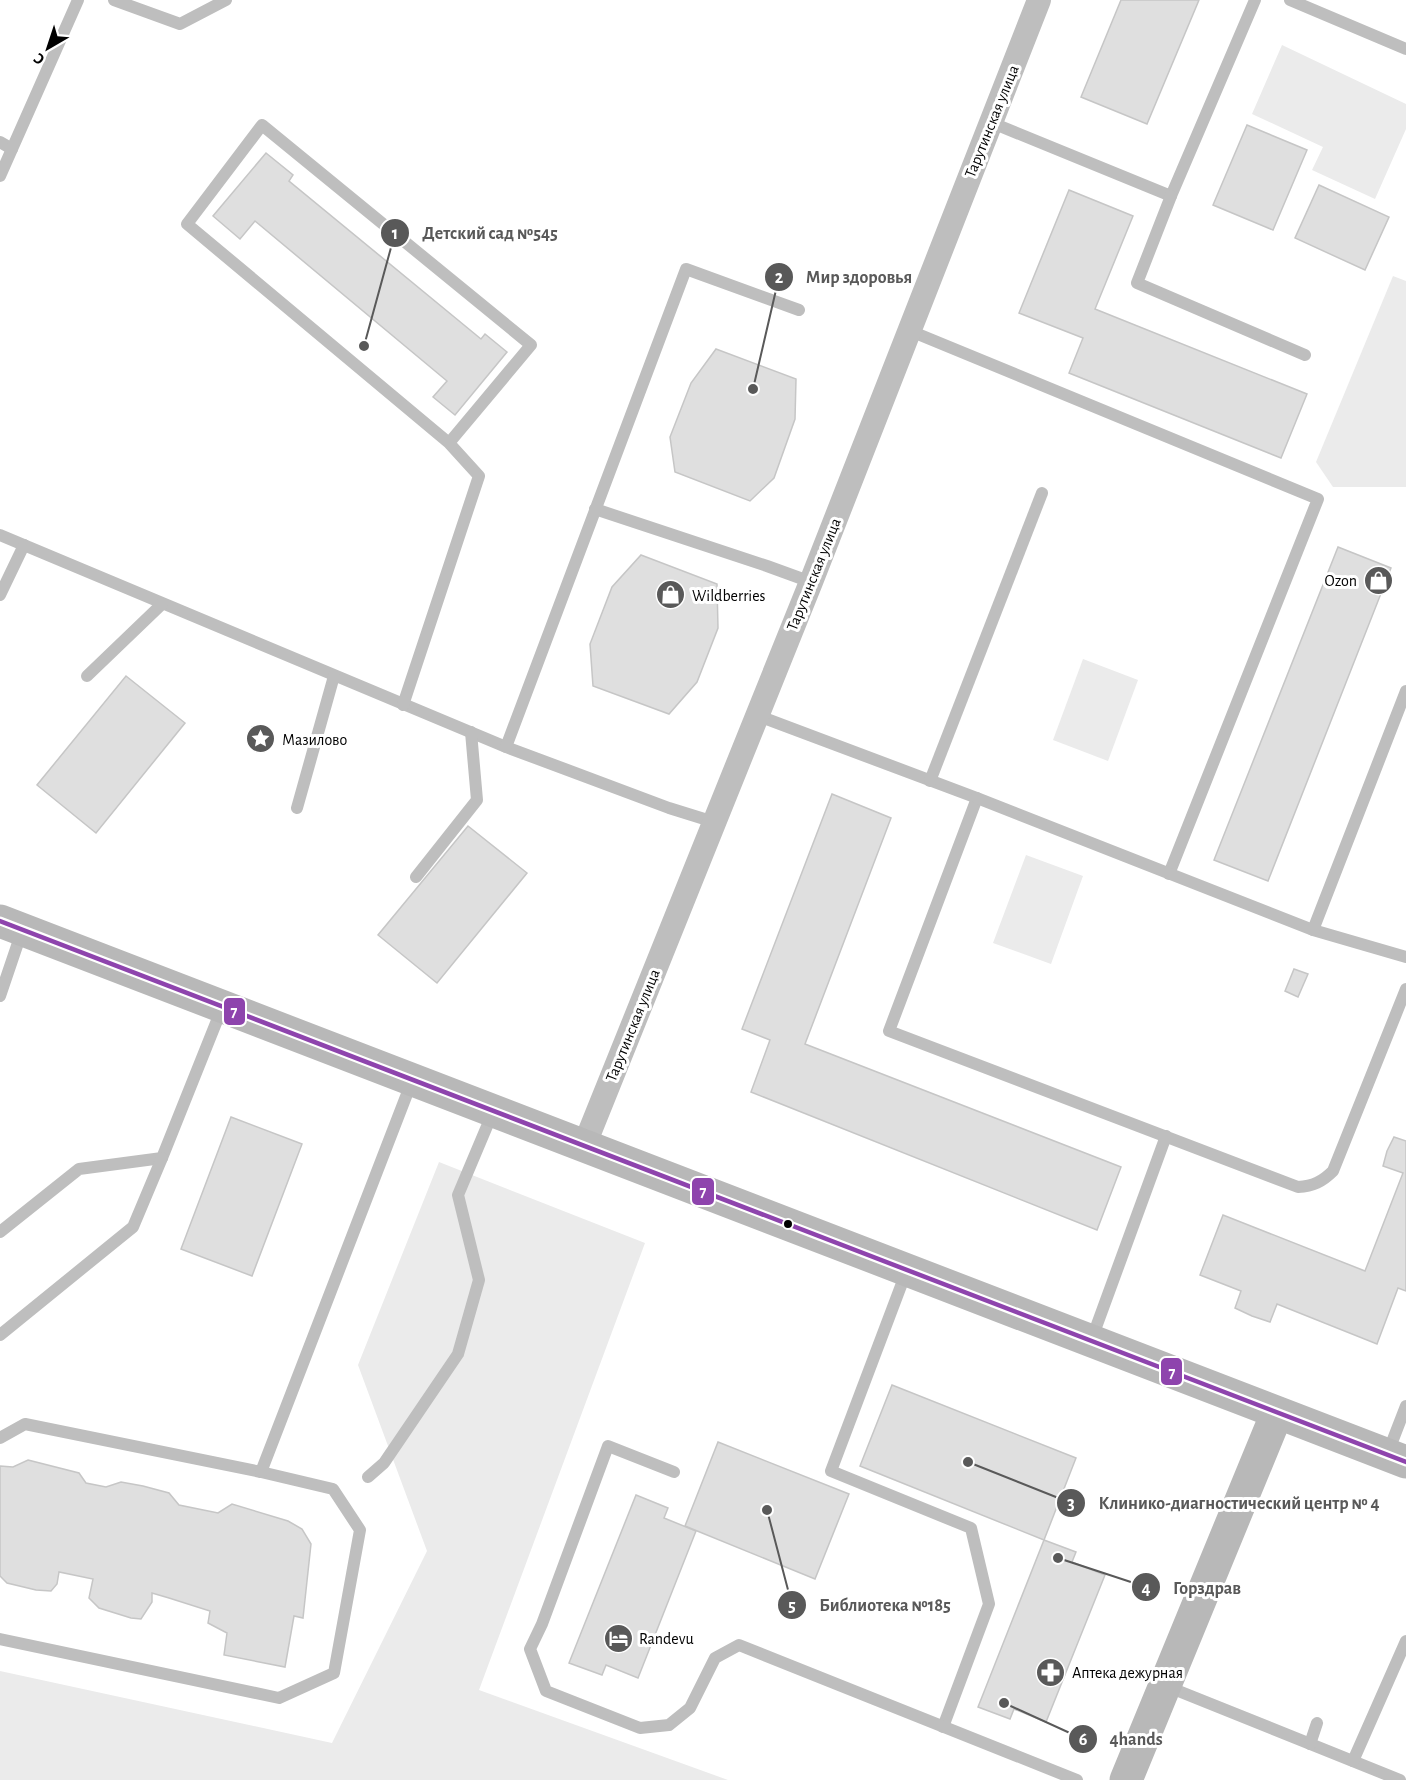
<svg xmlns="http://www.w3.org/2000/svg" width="1406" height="1780" font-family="'Alegreya Sans',sans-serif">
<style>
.green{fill:#ebebeb}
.building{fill:#dfdfdf;stroke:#c6c6c6;stroke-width:1.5}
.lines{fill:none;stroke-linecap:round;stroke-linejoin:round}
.lane{stroke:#bebebe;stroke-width:12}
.street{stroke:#bebebe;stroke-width:24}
.secondary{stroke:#b8b8b8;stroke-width:33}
.bus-1-casing{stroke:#fff;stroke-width:9}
.bus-1{stroke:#8e44ad;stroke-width:4.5}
.bus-dot{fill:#000;stroke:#fff;stroke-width:2}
.labels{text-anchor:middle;stroke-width:6;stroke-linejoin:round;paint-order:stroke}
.street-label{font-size:16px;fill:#000;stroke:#fff}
.poi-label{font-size:16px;fill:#000;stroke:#fff;text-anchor:start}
.leader{fill:none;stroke:#595959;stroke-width:2}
.callout-dot{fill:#595959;stroke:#fff;stroke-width:2}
.mark-label{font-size:18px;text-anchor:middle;font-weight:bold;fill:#fff}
.callout-label{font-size:18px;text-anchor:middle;font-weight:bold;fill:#595959;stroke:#fff;stroke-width:6;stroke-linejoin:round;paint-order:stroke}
.line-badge{stroke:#fff;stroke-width:2}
.badge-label{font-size:16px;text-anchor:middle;font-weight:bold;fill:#fff}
</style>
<rect width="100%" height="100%" fill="#fff"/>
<g class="green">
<polygon points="1282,45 1406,104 1406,129 1375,199 1312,170 1323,147 1252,114"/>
<polygon points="1393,276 1406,281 1406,487 1333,487 1316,462"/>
<polygon points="1083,659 1138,680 1108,761 1053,740"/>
<polygon points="1026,855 1083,876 1051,964 993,943"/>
<polygon points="439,1162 645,1243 479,1690 728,1780 0,1780 0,1671 332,1743 427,1551 358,1365"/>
</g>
<g class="building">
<polygon points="1121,0 1199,0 1147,124 1081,97"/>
<polygon points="1247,125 1307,150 1273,230 1213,205"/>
<polygon points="266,153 293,175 289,181 481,339 485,334 507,352 455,415 433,397 447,381 255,221 240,239 213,216"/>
<polygon points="1319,185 1389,217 1365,270 1295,238"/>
<polygon points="1069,190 1133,216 1095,309 1307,394 1281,458 1069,373 1083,338 1019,313"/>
<polygon points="716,349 796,379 795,419 774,478 750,501 675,472 670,437 691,383"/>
<polygon points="1338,547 1391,568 1268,881 1214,860"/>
<polygon points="641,555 717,584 718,628 697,682 669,714 593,686 590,644 612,587"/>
<polygon points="126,676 185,723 96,833 37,785"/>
<polygon points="832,794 891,818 805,1044 1121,1167 1097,1230 751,1092 770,1040 742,1029"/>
<polygon points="468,826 527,873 437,983 378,935"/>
<polygon points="1294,969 1308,974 1298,997 1285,991"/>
<polygon points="231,1117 302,1144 252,1276 181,1249"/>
<polygon points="1394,1137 1406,1141 1406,1291 1398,1288 1377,1344 1277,1304 1270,1322 1252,1316 1235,1308 1241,1291 1200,1275 1223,1215 1365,1271 1403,1173 1383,1166 1387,1151"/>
<polygon points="892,1385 1076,1458 1044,1540 860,1466"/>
<polygon points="718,1442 849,1494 815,1579 685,1526"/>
<polygon points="28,1460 79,1473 86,1483 106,1487 121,1482 143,1486 169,1493 179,1505 218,1513 232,1504 288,1521 302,1529 311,1544 303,1618 294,1616 285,1667 224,1655 227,1633 208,1623 210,1611 169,1598 152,1593 152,1602 141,1619 131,1618 99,1608 89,1598 93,1579 59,1572 57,1584 51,1591 36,1590 7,1583 0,1576 0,1466 13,1467"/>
<polygon points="636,1495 668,1508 664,1518 696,1531 638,1678 606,1665 602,1675 569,1663"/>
<polygon points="1044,1540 1076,1552 1072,1562 1105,1575 1046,1722 1014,1709 1010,1719 978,1707"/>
</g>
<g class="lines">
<g class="lane">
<polyline points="114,0 180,24 226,0"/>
<polyline points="1290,0 1406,49"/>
<polyline points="990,122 1171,196 1255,0"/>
<polyline points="0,142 12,149"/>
<polyline points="0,176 78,0"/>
<polyline points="1171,196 1137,283 1305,355"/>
<polyline points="908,330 1318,499 1169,874"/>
<polyline points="595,509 767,566 811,582"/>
<polyline points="0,535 506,747 669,808 714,822"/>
<polyline points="0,595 24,545"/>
<polyline points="87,676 162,604"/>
<polyline points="403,705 479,476 449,443 187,224 262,125 531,345 449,443"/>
<path d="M756,715l221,83 -88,233 409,156c15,-1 24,-5 35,-16l73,-182"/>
<polyline points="506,747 686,269 799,310"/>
<polyline points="930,781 1042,493"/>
<polyline points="977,798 1313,930 1406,957"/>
<polyline points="297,808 334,676"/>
<polyline points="416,877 477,800 471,732"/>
<polyline points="1313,930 1406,691"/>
<polyline points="0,996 22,931"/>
<polyline points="0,1232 79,1169 162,1158 222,1008"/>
<polyline points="907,1270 831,1471 971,1528 989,1604 943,1727"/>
<polyline points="0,1335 133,1227 162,1158"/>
<polyline points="1091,1341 1166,1136"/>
<polyline points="0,1438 25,1424 261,1472 333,1489 360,1530 334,1673 279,1698 0,1639"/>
<polyline points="1387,1455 1406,1406"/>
<polyline points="261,1472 412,1081"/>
<polyline points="674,1472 608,1446 542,1624 530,1649 546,1691 640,1728 669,1725 690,1708 715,1658 739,1645 1077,1780"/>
<polyline points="368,1477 384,1463 458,1354 479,1280 458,1195 493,1112"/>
<polyline points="1166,1686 1400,1780"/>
<polyline points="1310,1744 1317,1723"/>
<polyline points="1353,1761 1406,1641"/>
</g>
<polyline class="street" points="584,1146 811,582 1039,0"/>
<g class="secondary">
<polyline points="0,921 1406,1462"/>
<polyline points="1126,1780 1277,1413"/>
</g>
<defs>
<polyline id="bus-1" points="0,921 1406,1462"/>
</defs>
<use href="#bus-1" class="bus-1-casing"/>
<use href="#bus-1" class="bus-1"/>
</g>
<defs>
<symbol id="shop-disc" viewBox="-11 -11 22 22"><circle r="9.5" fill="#595959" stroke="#fff"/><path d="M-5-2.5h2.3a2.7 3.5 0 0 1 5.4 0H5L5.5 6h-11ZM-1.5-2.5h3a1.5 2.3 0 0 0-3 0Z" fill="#fff"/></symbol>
<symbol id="sight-disc" viewBox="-11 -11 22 22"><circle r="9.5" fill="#595959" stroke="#fff"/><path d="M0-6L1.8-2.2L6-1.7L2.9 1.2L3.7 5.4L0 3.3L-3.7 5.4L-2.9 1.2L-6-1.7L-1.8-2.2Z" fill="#fff"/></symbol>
<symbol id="hotel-disc" viewBox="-11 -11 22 22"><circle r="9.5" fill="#595959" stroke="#fff"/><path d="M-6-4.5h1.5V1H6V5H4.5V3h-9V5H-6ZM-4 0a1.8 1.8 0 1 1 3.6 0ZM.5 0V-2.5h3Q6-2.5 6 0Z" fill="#fff"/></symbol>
<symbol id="pharmacy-disc" viewBox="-11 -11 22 22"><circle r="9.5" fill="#595959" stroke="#fff"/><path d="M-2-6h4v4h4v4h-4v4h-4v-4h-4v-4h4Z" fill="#fff"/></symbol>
</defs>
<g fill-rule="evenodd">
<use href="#shop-disc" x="1362" y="564" width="33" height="33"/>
<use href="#shop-disc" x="654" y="578" width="33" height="33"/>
<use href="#sight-disc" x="244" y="722" width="33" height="33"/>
<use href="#hotel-disc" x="602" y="1622" width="33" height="33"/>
<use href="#pharmacy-disc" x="1034" y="1656" width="33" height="33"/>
</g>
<circle class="bus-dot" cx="788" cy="1224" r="5"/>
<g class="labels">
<g class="street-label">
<text transform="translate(991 121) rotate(-68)" y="6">Тарутинская улица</text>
<text transform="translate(813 574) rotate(-68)" y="6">Тарутинская улица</text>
<text transform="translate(632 1025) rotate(-68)" y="6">Тарутинская улица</text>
</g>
<g class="poi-label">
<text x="1357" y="586" text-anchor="end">Ozon</text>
<text x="692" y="601">Wildberries</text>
<text x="282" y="745">Мазилово</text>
<text x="639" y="1644">Randevu</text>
<text x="1072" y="1678">Аптека дежурная</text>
</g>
</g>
<path class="leader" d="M364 346L395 233M753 389L779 277M968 1462L1071 1503M1058 1558L1146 1587M767 1510L792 1605M1004 1703L1083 1739"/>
<g class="callout-dot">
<circle cx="364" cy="346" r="6"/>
<circle cx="753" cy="389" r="6"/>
<circle cx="968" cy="1462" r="6"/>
<circle cx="1058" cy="1558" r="6"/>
<circle cx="767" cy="1510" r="6"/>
<circle cx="1004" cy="1703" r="6"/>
<circle cx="395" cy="233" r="15"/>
<circle cx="779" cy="277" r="15"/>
<circle cx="1071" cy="1503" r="15"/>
<circle cx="1146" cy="1587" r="15"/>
<circle cx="792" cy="1605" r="15"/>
<circle cx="1083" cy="1739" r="15"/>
</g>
<g class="mark-label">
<text x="395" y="239">1</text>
<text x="779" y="283">2</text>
<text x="1071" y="1509">3</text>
<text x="1146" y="1594">4</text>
<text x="792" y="1611">5</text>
<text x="1083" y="1745">6</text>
</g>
<g class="callout-label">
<text x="490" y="239">Детский сад №545</text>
<text x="859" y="283">Мир здоровья</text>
<text x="1239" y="1509">Клинико-диагностический центр № 4</text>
<text x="1207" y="1594">Горздрав</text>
<text x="885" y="1611">Библиотека №185</text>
<text x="1136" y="1745">4hands</text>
</g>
<g class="line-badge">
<rect x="223" y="997" width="23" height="29" rx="6" fill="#8e44ad"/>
<rect x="691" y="1177" width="24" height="29" rx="6" fill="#8e44ad"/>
<rect x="1160" y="1357" width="23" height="29" rx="6" fill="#8e44ad"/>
</g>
<g class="badge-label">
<text x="234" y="1017">7</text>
<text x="703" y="1197">7</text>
<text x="1172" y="1378">7</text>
</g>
<g transform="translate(48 48) rotate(219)" stroke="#ffffff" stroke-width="4.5" paint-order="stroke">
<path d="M0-4.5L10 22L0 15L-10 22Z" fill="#000000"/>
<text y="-9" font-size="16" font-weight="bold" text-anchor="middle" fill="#000000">С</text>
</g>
</svg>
